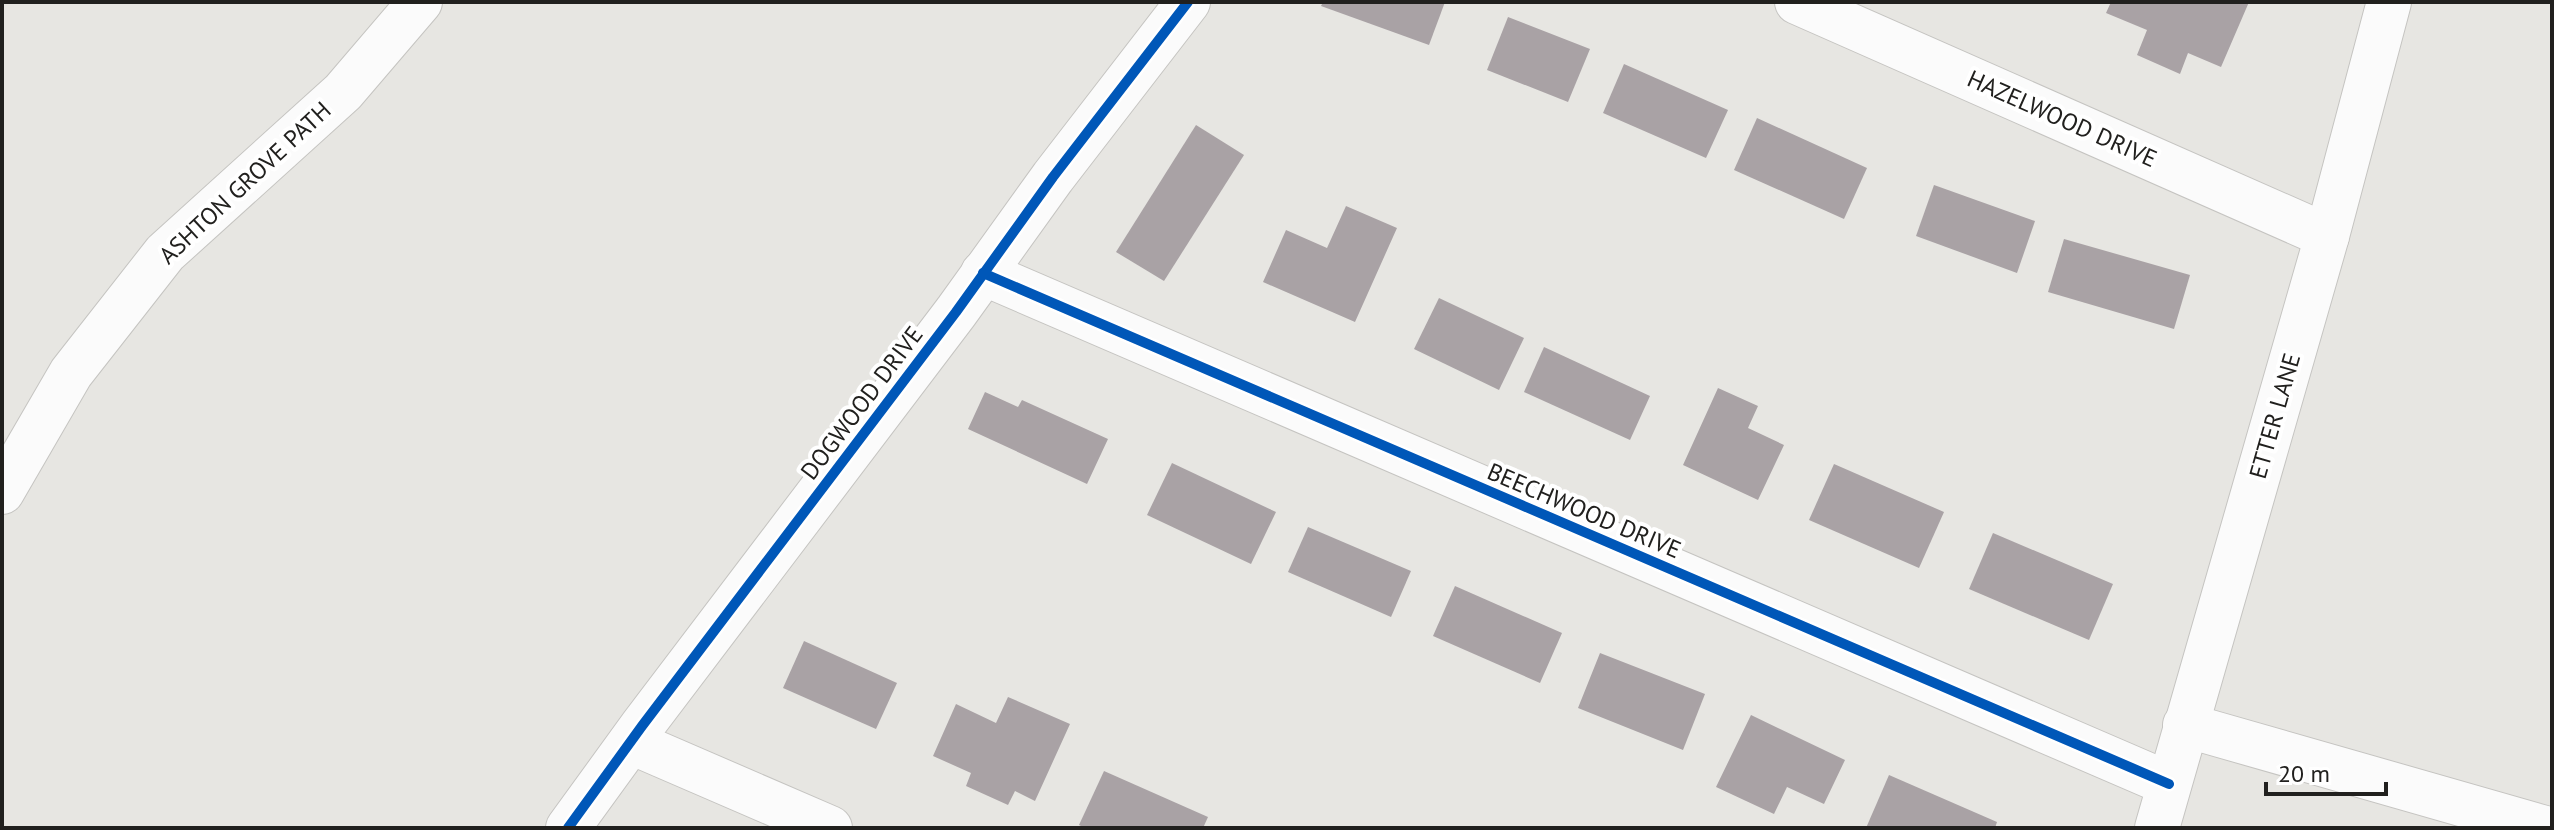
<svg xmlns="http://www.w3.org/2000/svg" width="2554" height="830" font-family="'PT Sans',sans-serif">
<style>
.building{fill:#a9a2a5}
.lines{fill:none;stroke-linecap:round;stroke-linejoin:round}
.minor-casing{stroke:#c5c4c1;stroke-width:46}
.minor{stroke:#fbfbfb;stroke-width:44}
.cycleway-casing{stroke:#fff;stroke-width:15}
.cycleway{stroke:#0057b8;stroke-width:10}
.labels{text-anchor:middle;stroke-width:8;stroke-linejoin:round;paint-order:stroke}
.street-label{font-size:24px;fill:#21201e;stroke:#fff}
</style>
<rect width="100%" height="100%" fill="#e7e6e2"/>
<g class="building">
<polygon points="1323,2 1445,2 1429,45 1321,6"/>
<polygon points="2111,2 2249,2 2221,67 2188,53 2180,74 2137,55 2147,30 2106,13"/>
<polygon points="1508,17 1590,49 1568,102 1487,70"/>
<polygon points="1624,64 1728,110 1706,158 1603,113"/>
<polygon points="1757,118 1867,168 1844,219 1734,170"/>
<polygon points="1196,125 1244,155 1164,281 1116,252"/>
<polygon points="1934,185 2035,221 2017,273 1916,236"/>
<polygon points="1346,206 1397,228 1355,322 1263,282 1286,230 1327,248"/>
<polygon points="2064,239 2190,275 2174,329 2048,292"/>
<polygon points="1439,298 1524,338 1499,390 1414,349"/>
<polygon points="1544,347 1650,396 1630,440 1524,392"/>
<polygon points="1718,388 1758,406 1748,428 1784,445 1758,500 1683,465"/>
<polygon points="985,392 1018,407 1022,400 1108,439 1087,484 968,429"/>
<polygon points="1172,463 1276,512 1251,564 1147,515"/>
<polygon points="1834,464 1944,512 1919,568 1809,520"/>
<polygon points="1308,527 1411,571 1391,617 1288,572"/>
<polygon points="1993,533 2113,584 2089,640 1969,589"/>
<polygon points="1455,586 1562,633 1540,683 1433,636"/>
<polygon points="804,641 897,683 876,729 783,688"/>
<polygon points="1600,653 1705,694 1683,750 1578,708"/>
<polygon points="1008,697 1070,724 1035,801 1015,791 1008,805 966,786 971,773 933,756 956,704 996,723"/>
<polygon points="1751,715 1845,760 1824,804 1787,787 1774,814 1716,787"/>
<polygon points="1104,771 1208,817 1203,828 1085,828 1079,825"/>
<polygon points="1889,775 1997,822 1995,828 1866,828"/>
</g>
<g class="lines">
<defs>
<g id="minor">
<polyline points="1797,2 2327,236"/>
<polyline points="983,273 2169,784"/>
<polyline points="2,492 71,373 165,253 343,92 420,2"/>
<polyline points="2185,725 2545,828"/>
<polyline points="631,742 830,828"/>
<polyline points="568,828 642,726 956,312 1053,177 1188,2"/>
<polyline points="2157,828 2327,236 2389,2"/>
</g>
</defs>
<use href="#minor" class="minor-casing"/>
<use href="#minor" class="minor"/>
<defs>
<g id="cycleway">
<polyline points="983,273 2169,784"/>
<polyline points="568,828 642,726 956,312 1053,177 1188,2"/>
</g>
</defs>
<use href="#cycleway" class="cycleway-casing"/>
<use href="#cycleway" class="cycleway"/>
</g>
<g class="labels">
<g class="street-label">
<text transform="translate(2062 119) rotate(24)" y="8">HAZELWOOD DRIVE</text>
<text transform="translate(245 183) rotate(-43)" y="8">ASHTON GROVE PATH</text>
<text transform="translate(862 403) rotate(-53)" y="8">DOGWOOD DRIVE</text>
<text transform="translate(2275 416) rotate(-74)" y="8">ETTER LANE</text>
<text transform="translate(1584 511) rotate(23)" y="8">BEECHWOOD DRIVE</text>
</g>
</g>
<rect width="2554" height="830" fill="none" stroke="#21201e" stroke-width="8"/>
<path d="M2266 782v12h120v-12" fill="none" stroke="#21201e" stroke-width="4"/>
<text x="2278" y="782" font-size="24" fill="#21201e" stroke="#ffffff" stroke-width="6" paint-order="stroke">20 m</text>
</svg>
